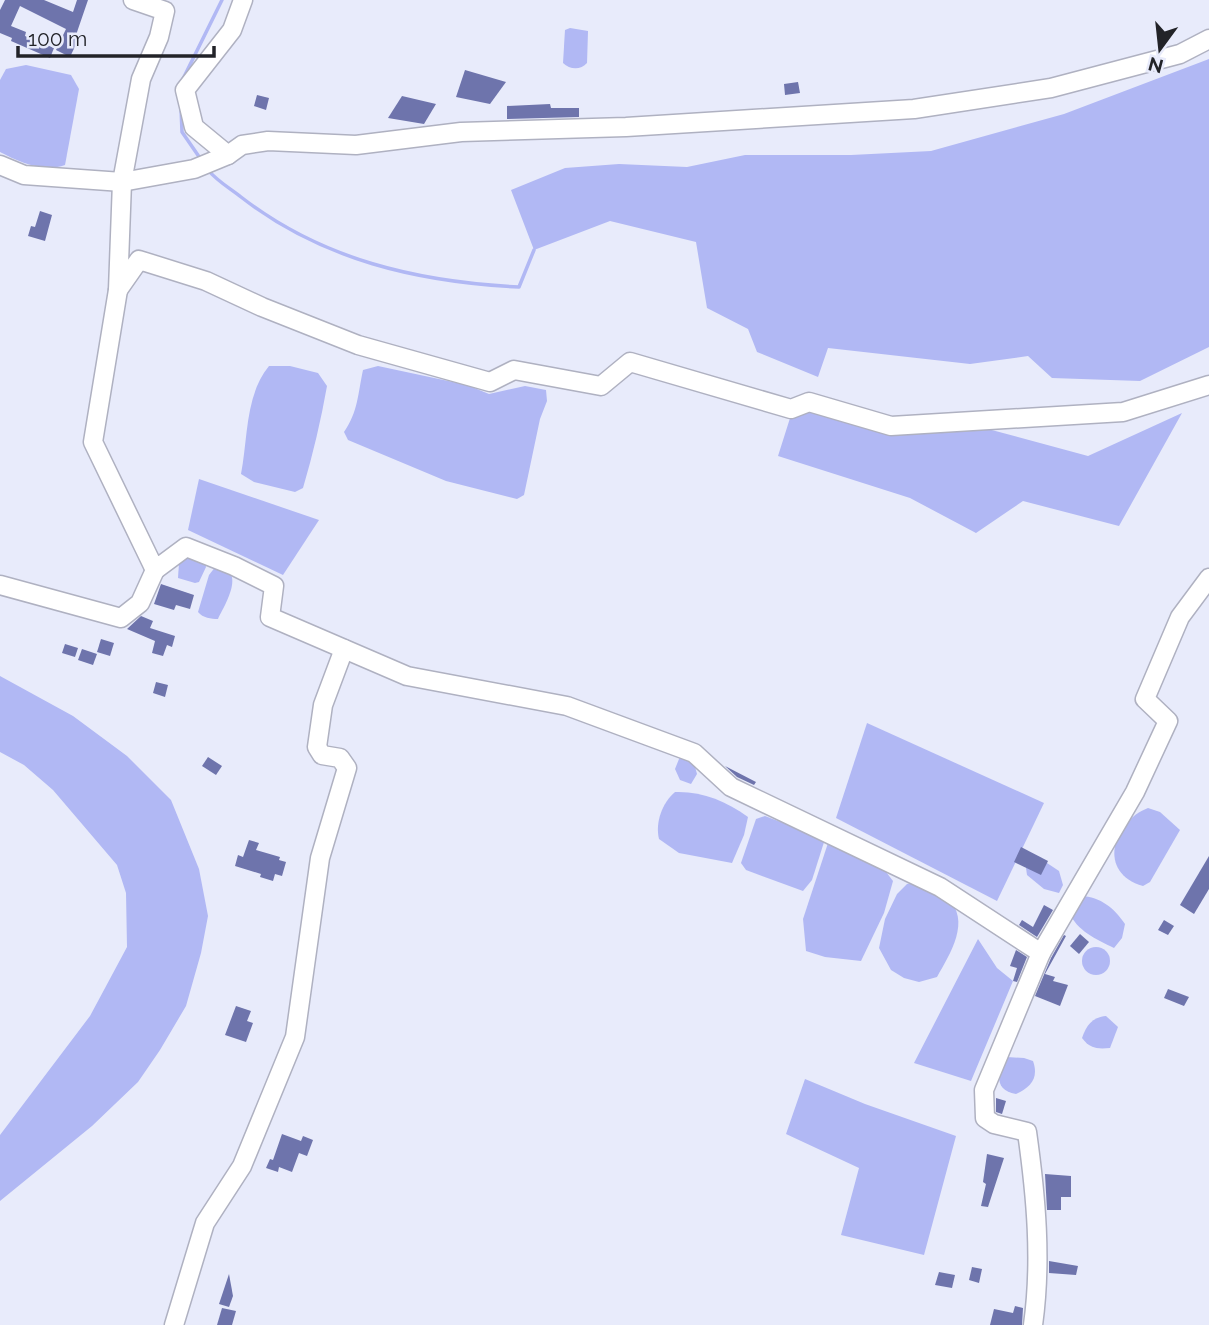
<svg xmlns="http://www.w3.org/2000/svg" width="1209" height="1325" font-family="Raleway,sans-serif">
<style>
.water{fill:#b1b8f4}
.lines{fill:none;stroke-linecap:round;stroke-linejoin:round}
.stream{stroke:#b1b8f4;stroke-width:3.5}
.building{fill:#6e74ac}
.minor-casing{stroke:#afb1c1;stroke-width:21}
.minor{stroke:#fff;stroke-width:18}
</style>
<rect width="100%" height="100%" fill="#e8ebfb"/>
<g class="water">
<path d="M570,28l18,3 -1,32c-6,7 -17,7 -24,0l2,-33z"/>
<polygon points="1209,59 1209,347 1140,381 1052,378 1028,356 970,364 828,348 818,377 757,352 748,329 707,308 696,242 610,221 534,250 511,190 565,168 619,164 687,167 745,155 851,155 931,151 1064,114"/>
<path d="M26,65l45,10 8,14 -14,76c-21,8 -46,-3 -65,-13v-72l6,-11z"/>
<path d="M269,366h21l28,7 9,13c-6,34 -14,68 -24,102l-8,4 -41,-10 -13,-8c7,-35 4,-79 28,-108z"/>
<path d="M378,366l89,19 22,9 36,-8 21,4 1,11 -7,18 -16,76 -7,4 -71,-18 -98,-41 -4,-8c14,-20 14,-39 19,-62z"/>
<polygon points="811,412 988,429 1088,456 1182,413 1119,526 1023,501 976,533 910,498 778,456 791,415"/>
<polygon points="199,479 319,520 283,575 188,530"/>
<polygon points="188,556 205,562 206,567 199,582 195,583 178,578 179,563"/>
<path d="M216,566c31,3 10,37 2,53 -7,0 -15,-1 -20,-7l11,-37z"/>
<polygon points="0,676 73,716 127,756 171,800 199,869 208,916 201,953 186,1006 160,1050 138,1082 92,1126 0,1201 0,1135 90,1016 127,947 126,893 117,865 53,790 24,765 0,752"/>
<polygon points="867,723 1044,803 997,901 836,818"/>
<polygon points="681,754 694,763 697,774 691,784 680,780 675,769"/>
<path d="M675,792c27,-1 51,9 73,25l-4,18 -12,28 -53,-10 -20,-14c-4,-16 3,-36 16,-47z"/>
<path d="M1148,808l12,4 20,18 -30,52 -7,4c-46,-13 -31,-64 5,-78z"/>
<polygon points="765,816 825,839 812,880 803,891 746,870 741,863 756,819"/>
<polygon points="828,843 883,868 893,881 884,913 861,961 825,957 806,951 803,919"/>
<polygon points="1041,859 1059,871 1063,885 1059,893 1044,889 1027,875 1026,868"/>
<path d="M918,882c9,5 22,9 29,16 25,22 3,56 -10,79l-18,5 -15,-4 -13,-8 -12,-22 6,-29 12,-25 10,-10z"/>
<path d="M1081,896c20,1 33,12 44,28l-3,14 -8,10c-18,-9 -37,-17 -45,-36z"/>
<polygon points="978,939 997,968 1013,981 971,1081 914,1063"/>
<circle cx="1096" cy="961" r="14"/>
<path d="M1106,1016l12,11 -8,21c-12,1 -20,1 -28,-10 4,-12 10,-21 24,-22z"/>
<path d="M1007,1057l17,1 9,3c6,17 -2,26 -17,33 -21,-4 -18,-17 -14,-34z"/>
<polygon points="805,1079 865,1104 956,1136 924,1255 841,1235 859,1168 786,1134"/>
</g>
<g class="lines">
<g class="stream">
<polyline points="181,83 222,0"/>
<polyline points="181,108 182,132 202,161"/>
<path d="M208,170c9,11 23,19 33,27 81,63 177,85 278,90l15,-37"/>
</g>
</g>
<g class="building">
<polygon points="5,0 44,0 73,12 77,0 88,0 76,35 80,36 70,57 56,50 66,29 20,6 11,26 26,32 25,36 54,48 50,58 11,41 12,38 0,33 0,10"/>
<polygon points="465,70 506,82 490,104 456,97"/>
<polygon points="798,82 800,93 785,95 784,84"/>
<polygon points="257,95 269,98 266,110 254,106"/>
<polygon points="402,96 436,104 424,124 388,118"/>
<polygon points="550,104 551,108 579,108 579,117 507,119 507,106"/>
<polygon points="40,211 52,215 45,241 28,236 31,226 35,227"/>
<polygon points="161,584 194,595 190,609 176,605 174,610 154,604"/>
<polygon points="141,616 153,621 150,628 175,636 172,647 167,645 163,656 152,653 155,641 127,629"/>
<polygon points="101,639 114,643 110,656 97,652"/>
<polygon points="65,644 78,648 75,657 62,653"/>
<polygon points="82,649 97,654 93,665 78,660"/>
<polygon points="156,682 168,685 165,697 153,693"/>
<polygon points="208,757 222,766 216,775 202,766"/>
<polygon points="725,766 756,782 754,785 737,777"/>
<polygon points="249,840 259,843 256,850 280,857 279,860 286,862 282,876 275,874 273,881 260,877 261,874 235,866 238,855 243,857"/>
<polygon points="1021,847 1048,861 1041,875 1014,862"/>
<polygon points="1209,856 1209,889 1194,914 1180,905"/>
<polygon points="1044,905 1053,910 1037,937 1019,925 1022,920 1033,927"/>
<polygon points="1164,920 1174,926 1168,935 1158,930"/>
<polygon points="1080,934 1089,942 1079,954 1070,946"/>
<polygon points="1064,935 1066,936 1045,974 1055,977 1053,981 1068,985 1060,1006 1035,996 1051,958"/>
<polygon points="1016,950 1027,957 1017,982 1013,981 1017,968 1010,966"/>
<polygon points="1168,989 1189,997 1184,1006 1164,998"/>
<polygon points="236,1006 251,1011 247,1021 253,1023 246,1042 225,1035"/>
<polygon points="996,1098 1006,1101 1002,1114 996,1112"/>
<polygon points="282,1134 301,1141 303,1136 313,1140 307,1156 299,1153 292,1172 279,1167 278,1172 266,1168 270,1159 273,1160"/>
<polygon points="987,1154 1004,1158 988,1207 981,1206 986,1184 983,1182"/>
<polygon points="1045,1174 1071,1176 1071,1197 1061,1197 1061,1210 1047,1210"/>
<polygon points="1049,1261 1078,1266 1076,1275 1049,1273"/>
<polygon points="972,1267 982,1269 979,1283 969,1280"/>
<polygon points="939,1272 955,1275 952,1288 935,1285"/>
<polygon points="229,1274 233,1296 229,1307 219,1304"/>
<polygon points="1015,1306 1023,1308 1022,1325 990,1325 994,1309 1013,1313"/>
<polygon points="222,1308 236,1311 232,1325 217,1325"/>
</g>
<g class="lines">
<defs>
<g id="minor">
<polyline points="133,0 165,11 159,37 141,79 122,182 118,290 139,260 206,281 262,307 358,345 490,382 514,370 601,386 630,362 791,409 809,402 891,426 1123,412 1209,385"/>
<polyline points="228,155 194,127 185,90 232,30 243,0"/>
<polyline points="0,165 24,175 122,182 194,169 228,155 242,145 268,141 356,145 461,132 626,127 914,109 1051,88 1180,54 1209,39"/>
<polyline points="118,290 93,442 155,570 186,547 234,566 274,586 270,617 407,676 567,706 694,753 731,787 940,887 1041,953 1135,792 1168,721 1145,699 1180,617 1209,578"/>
<polyline points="0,585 121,618 140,603 155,570"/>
<polyline points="174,1325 205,1223 242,1166 295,1037 320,858 347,768 340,758 322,755 317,747 323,705 344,649"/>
<path d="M1033,1325c9,-64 3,-129 -6,-193l-33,-8 -9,-6 -1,-28 57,-137"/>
</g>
</defs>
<use href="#minor" class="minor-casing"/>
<use href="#minor" class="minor"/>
</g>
<g transform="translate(1160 49) rotate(195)" stroke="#e8ebfb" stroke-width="5" paint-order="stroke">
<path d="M0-5L12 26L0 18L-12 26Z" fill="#222328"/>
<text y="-10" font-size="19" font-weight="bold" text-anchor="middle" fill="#222328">N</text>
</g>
<path d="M18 46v10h196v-10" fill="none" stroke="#222328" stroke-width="3.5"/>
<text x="28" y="46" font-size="21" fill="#222328" stroke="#e8ebfb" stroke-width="5" paint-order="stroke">100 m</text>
</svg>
